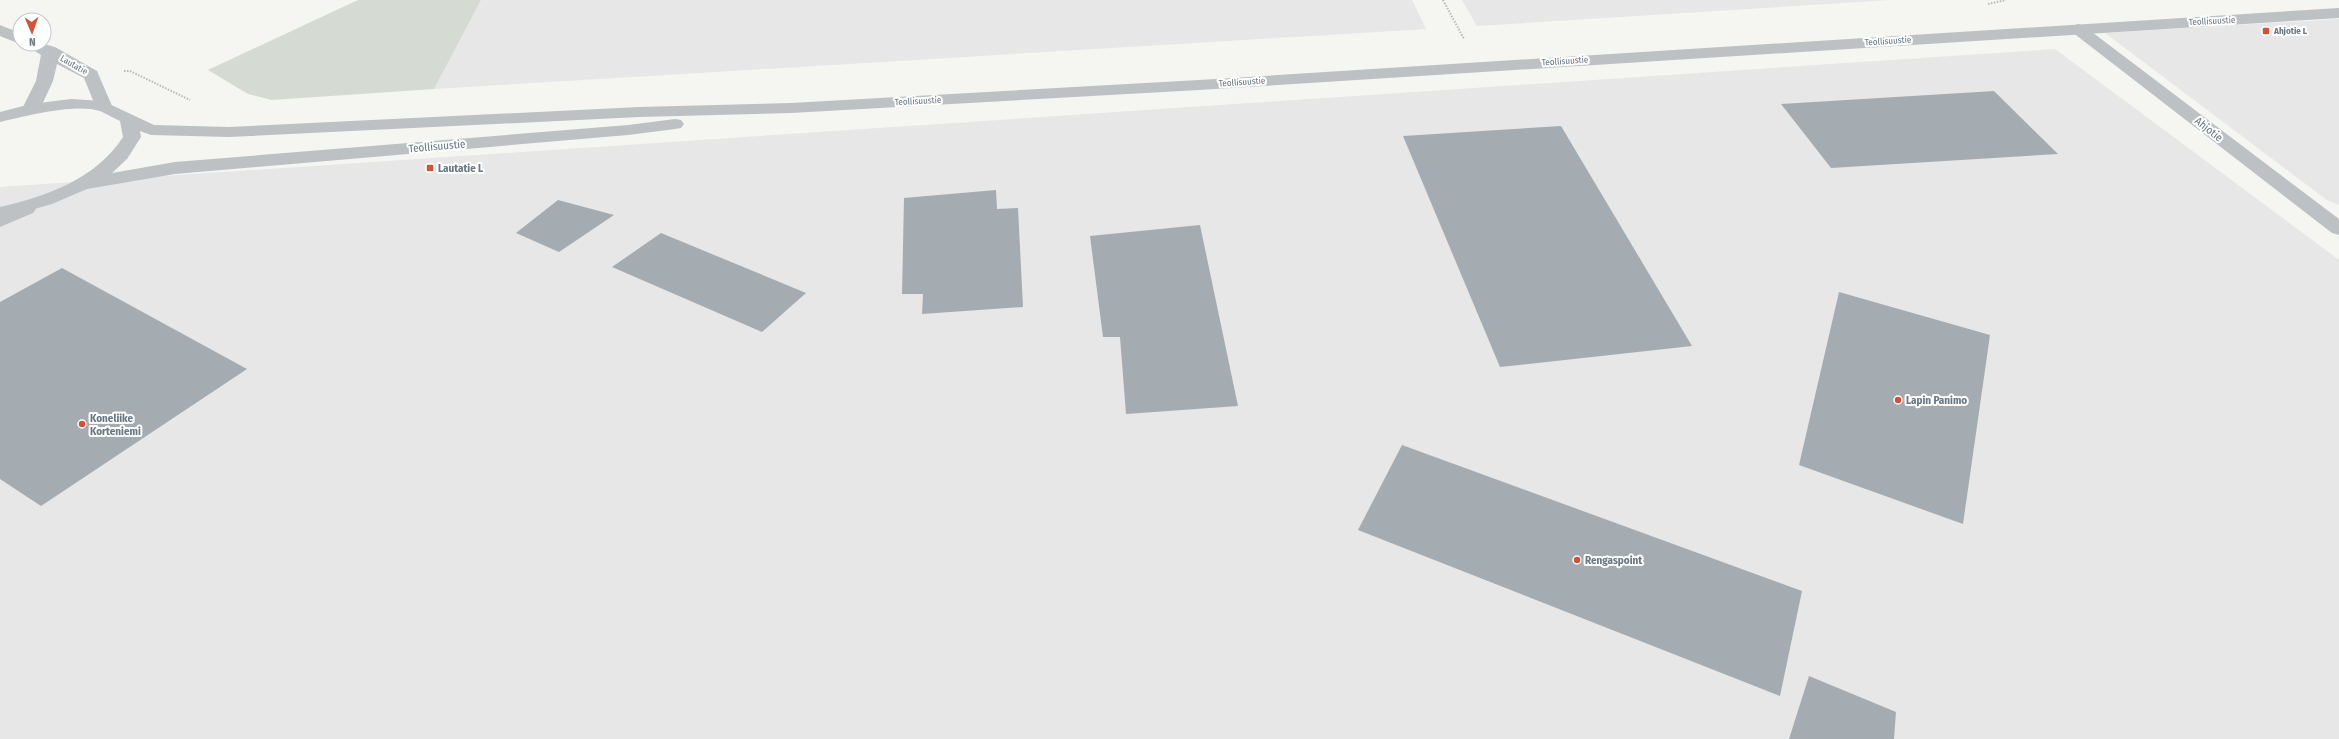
<svg xmlns="http://www.w3.org/2000/svg" width="2339" height="739" font-family="'Fira Sans Condensed',sans-serif">
<style>
.built{fill:#e6e7e6}
.green{fill:#d5dad2}
.building{fill:#a5acb1}
.lines{fill:none;stroke-linecap:round;stroke-linejoin:round}
.path{stroke:#b7babc;stroke-width:2;stroke-dasharray:1.5 1.5;stroke-linecap:butt}
.minor{fill:#bdc1c4;fill-rule:evenodd}
.tertiary{fill:#bdc1c4;fill-rule:evenodd}
.poi-dot{fill:#d45133;stroke:#fff;stroke-width:1.5}
.labels{text-anchor:middle;stroke-width:4;stroke-linejoin:round;paint-order:stroke}
.far-street-label{font-size:9px;fill:#677681;stroke:#fff}
.far-poi-label{font-size:9px;font-weight:bold;fill:#677681;stroke:#fff;text-anchor:start}
.street-label{font-size:11px;fill:#677681;stroke:#fff}
.poi-label{font-size:11px;font-weight:bold;fill:#677681;stroke:#fff;text-anchor:start}
</style>
<rect width="100%" height="100%" fill="#f5f5f2"/>
<g class="built">
<polygon points="481,0 1412,0 1426,29 434,89"/>
<polygon points="1462,0 1889,0 1477,26"/>
<polygon points="2339,19 2339,205 2327,200 2105,33"/>
<polygon points="2055,49 2339,260 2339,739 0,739 0,187"/>
</g>
<polygon class="green" points="358,0 481,0 434,89 272,100 248,94 208,70"/>
<g class="building">
<polygon points="1994,91 2058,154 1831,168 1781,104"/>
<polygon points="1561,126 1692,346 1500,367 1403,136"/>
<polygon points="996,190 997,209 1018,208 1023,307 922,314 923,294 902,294 904,198"/>
<polygon points="558,200 614,215 559,252 516,233"/>
<polygon points="1200,225 1238,406 1126,414 1120,337 1103,337 1090,236"/>
<polygon points="661,233 806,293 762,332 612,267"/>
<polygon points="62,268 247,369 41,506 0,479 0,302"/>
<polygon points="1839,292 1990,335 1963,524 1799,465"/>
<polygon points="1402,445 1802,591 1780,696 1358,530"/>
<polygon points="1809,676 1896,712 1894,739 1789,739"/>
</g>
<g class="lines">
<g class="path">
<polyline points="1443,0 1464,39"/>
<polyline points="1988,4 2006,0"/>
<polyline points="124,71 130,71 190,100"/>
</g>
<g class="minor">
<polygon points="2078,24 2084,26 2339,219 2339,235 2332,233 2072,32 2070,29 2072,26"/>
<polygon points="0,25 20,33 20,44 0,36"/>
<polygon points="24,44 44,44 55,47 97,71 112,106 109,110 97,110 84,78 57,64 53,81 40,109 37,113 25,113 22,109 36,81 41,55"/>
<polygon points="26,203 33,205 36,209 33,213 0,227 0,214"/>
</g>
<path class="tertiary" d="M2339,8v10l-1140,72 -408,23 -152,4 -410,20 -78,-2 -11,-4 1,6 -14,22 -15,14 63,-11 453,-37 47,-6 6,1 3,4 -3,4 -6,1 -47,6 -453,39 -88,15 -35,15 -52,15v-12c46,-10 97,-29 123,-70l-3,-16c-7,-3 -13,-7 -20,-10 -25,-8 -74,5 -100,11v-10l31,-8 40,-5 32,2 51,24 75,2 410,-20 152,-4 408,-23z"/>
</g>
<g class="poi-dot">
<rect x="2262" y="27" width="8" height="8" rx="2"/>
<rect x="426" y="164" width="8" height="8" rx="2"/>
<circle cx="1898" cy="400" r="4"/>
<circle cx="82" cy="424" r="4"/>
<circle cx="1577" cy="560" r="4"/>
</g>
<g class="labels">
<g class="far-street-label">
<text transform="translate(2212 21) rotate(-3)" y="3">Teollisuustie</text>
<text transform="translate(1888 41) rotate(-4)" y="3">Teollisuustie</text>
<text transform="translate(1565 61) rotate(-4)" y="3">Teollisuustie</text>
<text transform="translate(74 65) rotate(30)" y="3">Lautatie</text>
<text transform="translate(1242 82) rotate(-4)" y="3">Teollisuustie</text>
<text transform="translate(918 101) rotate(-3)" y="3">Teollisuustie</text>
</g>
<g class="far-poi-label">
<text x="2274" y="34">Ahjotie L</text>
</g>
<g class="street-label">
<text transform="translate(2209 129) rotate(38)" y="4">Ahjotie</text>
<text transform="translate(437 146) rotate(-5)" y="4">Teollisuustie</text>
</g>
<g class="poi-label">
<text x="438" y="172">Lautatie L</text>
<text x="1906" y="404">Lapin Panimo</text>
<text x="90" y="422">Koneliike<tspan x="90" dy="13">Korteniemi</tspan></text>
<text x="1585" y="564">Rengaspoint</text>
</g>
</g>
<g transform="translate(32 32) rotate(178)"><circle r="19" fill="#ffffff" stroke="#c2c8cd"/>
<path d="M0-3L7 15L0 10L-7 15Z" fill="#d45133"/>
<text y="-6" font-size="11" font-weight="bold" text-anchor="middle" fill="#677681">N</text>
</g>
</svg>
